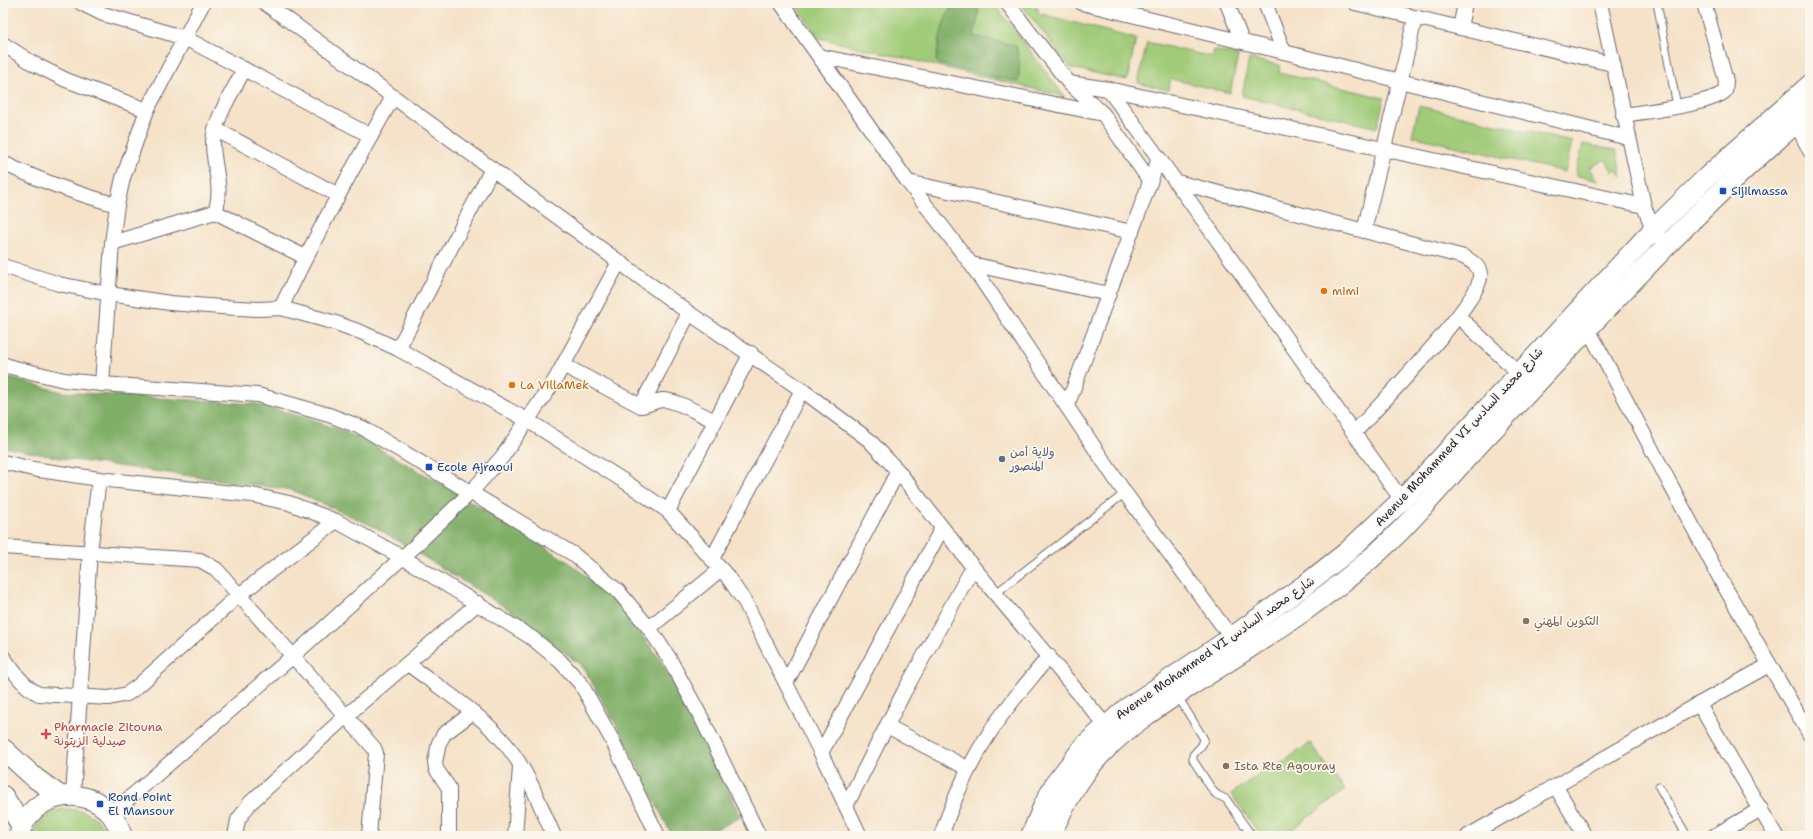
<svg xmlns="http://www.w3.org/2000/svg" width="1813" height="839" font-family="'Shantell Sans','Playpen Sans Arabic',sans-serif">
<style>
.green{fill:#a0cb78;stroke:#61765a}
.forest{fill:#80af68;stroke:#516852}
.lines{fill:none;stroke-linecap:round;stroke-linejoin:round}
.lane-casing{stroke:#6c656c;stroke-width:9}
.street-casing{stroke:#6c656c;stroke-width:16}
.secondary-casing{stroke:#6c656c;stroke-width:22}
.lane{stroke:#fff;stroke-width:7}
.street{stroke:#fff;stroke-width:14}
.secondary{stroke:#fff;stroke-width:20}
.transit-dot{fill:#1a4fb4;stroke:#fbf7ec;stroke-width:1.5}
.food-dot{fill:#e8710a;stroke:#fbf7ec;stroke-width:1.5}
.service-dot{fill:#5c6f8a;stroke:#fbf7ec;stroke-width:1.5}
.education-dot{fill:#8d6e63;stroke:#fbf7ec;stroke-width:1.5}
.health-dot{fill:#e0444e;stroke:#fbf7ec;stroke-width:1.5}
.labels{text-anchor:middle;stroke-width:3.5;stroke-linejoin:round;paint-order:stroke}
.transit-label{font-size:12px;fill:#164399;stroke:#fbf7ec;text-anchor:start}
.food-label{font-size:12px;fill:#c56008;stroke:#fbf7ec;text-anchor:start}
.street-label{font-size:12px;fill:#22223b;stroke:#fbf7ec}
.service-label{font-size:12px;fill:#4e5e75;stroke:#fbf7ec;text-anchor:start}
.education-label{font-size:12px;fill:#785e54;stroke:#fbf7ec;text-anchor:start}
.health-label{font-size:12px;fill:#be3a42;stroke:#fbf7ec;text-anchor:start}
</style>
<rect width="100%" height="100%" fill="#fbf7ec"/>
<filter id="ink" filterUnits="userSpaceOnUse"><feTurbulence type="fractalNoise" baseFrequency=".025" numOctaves="2"/><feDisplacementMap in="SourceGraphic" scale="8" xChannelSelector="R" yChannelSelector="G"/><feConvolveMatrix kernelMatrix="1 2 1 2 8 2 1 2 1" color-interpolation-filters="sRGB"/></filter>
<filter id="wash" filterUnits="userSpaceOnUse"><feTurbulence type="fractalNoise" baseFrequency=".012" numOctaves="4" result="noise"/><feDisplacementMap in="SourceGraphic" scale="16" xChannelSelector="R" yChannelSelector="G"/><feGaussianBlur stdDeviation="0.9" result="paint"/><feColorMatrix in="noise" values="0 0 0 0 0 0 0 0 0 0 0 0 0 0 0 0 0 1.4 0 .05"/><feComposite in="paint" operator="in"/></filter>
<g filter="url(#wash)">
<rect width="100%" height="100%" fill="#f5e2c8"/>
<g class="green">
<polygon points="794,3 994,3 1064,96 819,38"/>
<polygon points="1024,5 1038,8 1038,13 1136,39 1127,80 1071,68 1023,7"/>
<polygon points="1147,42 1212,57 1214,50 1238,56 1230,93 1171,79 1168,90 1138,83"/>
<polygon points="1249,59 1280,65 1279,73 1384,98 1377,128 1242,96"/>
<polygon points="1419,106 1572,142 1565,172 1412,136"/>
<polygon points="1583,144 1616,150 1622,177 1616,170 1613,172 1605,159 1590,168 1598,181 1575,175"/>
<polygon points="1310,743 1345,790 1283,836 1261,836 1231,794 1275,762 1278,765"/>
<path d="M62,809c21,-1 38,7 46,27h-77c6,-14 16,-22 31,-27z"/>
</g>
<g class="forest">
<path d="M956,3l20,1 3,9 -5,23 42,10c4,11 4,25 2,36l-79,-18 -3,-3c2,-16 7,-48 20,-58z"/>
<polygon points="3,376 62,392 256,404 310,419 360,438 452,490 567,561 614,598 662,662 691,714 741,817 702,836 672,836 621,733 583,667 511,611 377,528 292,490 66,459 3,447"/>
</g>
</g>
<g filter="url(#ink)">
<g class="lines">
<defs>
<g id="lane">
<polyline points="1657,3 1677,106"/>
<polyline points="996,593 1125,493"/>
<polyline points="1177,695 1204,739 1202,745 1193,755 1193,760 1213,791 1217,795 1226,799 1252,836"/>
<polyline points="1659,787 1687,836"/>
</g>
<g id="street">
<polyline points="81,3 103,14 185,38 371,136"/>
<polyline points="265,3 689,313 802,390 869,440 898,471 973,567 1112,733"/>
<polyline points="781,3 908,182 971,264 1125,493 1236,644"/>
<polyline points="1007,3 1069,83 1103,114 1150,181"/>
<polyline points="1082,3 1284,52 1628,138"/>
<polyline points="1227,3 1242,41"/>
<polyline points="1265,3 1284,52"/>
<polyline points="1355,3 1612,64"/>
<polyline points="1600,3 1644,206 1653,230 1667,246"/>
<polyline points="1460,28 1465,3"/>
<polyline points="3,44 34,64 66,80 147,110"/>
<polyline points="819,56 1103,114"/>
<polyline points="1069,83 1108,89 1644,206"/>
<path d="M1108,89c101,135 195,275 294,411"/>
<path d="M1623,115c21,-3 90,-11 102,-24l1,-10 -22,-78"/>
<polyline points="1792,115 1810,151"/>
<polyline points="215,129 338,195"/>
<path d="M3,163c37,18 75,31 114,42"/>
<polyline points="908,182 1132,232"/>
<path d="M1177,182l287,75c8,5 17,9 16,20 0,25 -104,132 -126,156"/>
<path d="M215,212c9,-25 -2,-44 -2,-70 1,-23 21,-52 31,-73"/>
<polyline points="1364,231 1415,19"/>
<polyline points="112,243 215,212 305,257"/>
<polyline points="971,264 1109,294"/>
<polyline points="3,266 59,284 109,294 170,303 221,307 258,309 281,308 336,323 363,333 398,349 527,420 624,481 668,511 727,576 745,602 821,753 860,836"/>
<path d="M281,308c34,-72 72,-141 112,-211"/>
<polyline points="1459,317 1519,373"/>
<polyline points="1584,321 1722,582 1810,735"/>
<polyline points="398,349 492,169"/>
<polyline points="3,364 11,367 64,380 102,384 258,395 329,415 363,428 573,554 618,591 649,628 669,658 702,719 759,836"/>
<path d="M563,365l78,41c8,-1 13,-5 21,-6 14,-1 39,15 53,21"/>
<polyline points="102,384 112,243 117,205 123,178 147,110 203,3"/>
<polyline points="641,406 689,313"/>
<polyline points="1067,406 1159,158"/>
<polyline points="3,462 33,469 99,479 252,495 289,503 336,521 402,557 532,638 560,661 581,684 611,738 658,836"/>
<polyline points="668,511 751,353"/>
<polyline points="3,547 200,560 216,569 374,748 376,753 369,836"/>
<polyline points="712,559 802,390"/>
<polyline points="649,628 721,569"/>
<path d="M3,657c10,13 20,30 36,37l70,4 18,-4 11,-8 101,-91 97,-74"/>
<path d="M408,664c32,24 81,55 103,87 19,25 30,57 43,85"/>
<polyline points="786,683 898,471"/>
<polyline points="1699,704 1769,665"/>
<polyline points="887,726 969,769"/>
<polyline points="821,753 942,528"/>
<polyline points="1556,787 1585,836"/>
<polyline points="73,795 90,552 99,479"/>
<polyline points="846,806 904,692 973,567"/>
<polyline points="111,814 293,656 414,547 471,492 502,457 555,380 619,262"/>
<polyline points="235,836 238,820 250,803 346,716 478,603"/>
<polyline points="449,836 449,788 436,769 435,762 439,743 444,734 472,713"/>
<polyline points="515,836 520,767"/>
<path d="M941,836c13,-38 29,-74 51,-107 17,-26 38,-49 57,-73"/>
<polyline points="1468,836 1699,704 1776,836"/>
<polyline points="1714,836 1761,809"/>
</g>
<g id="secondary">
<polyline points="3,749 35,778 60,796"/>
<polyline points="3,796 22,826"/>
<path d="M19,836c9,-42 65,-54 92,-22 5,6 8,14 11,22"/>
<polyline points="1031,836 1044,805 1055,784 1086,744 1126,709 1231,638 1305,585 1347,552 1402,500 1653,230 1707,177 1810,85"/>
<path d="M1050,836c14,-31 30,-61 54,-85 25,-26 58,-47 89,-67 33,-21 66,-42 98,-64 39,-27 77,-56 111,-91 28,-29 54,-60 82,-90 106,-111 208,-229 326,-328"/>
</g>
</defs>
<use href="#lane" class="lane-casing"/>
<use href="#street" class="street-casing"/>
<use href="#secondary" class="secondary-casing"/>
<use href="#lane" class="lane"/>
<use href="#street" class="street"/>
<use href="#secondary" class="secondary"/>
</g>
</g>
<g class="transit-dot">
<rect x="1719" y="187" width="8" height="8" rx="2"/>
<rect x="425" y="463" width="8" height="8" rx="2"/>
<rect x="96" y="800" width="8" height="8" rx="2"/>
</g>
<g class="food-dot">
<circle cx="1324" cy="291" r="4"/>
<circle cx="512" cy="385" r="4"/>
</g>
<circle class="service-dot" cx="1002" cy="459" r="4"/>
<g class="education-dot">
<circle cx="1526" cy="621" r="4"/>
<circle cx="1226" cy="766" r="4"/>
</g>
<path class="health-dot" d="M44 728h4v4h4v4h-4v4h-4v-4h-4v-4h4z"/>
<g class="labels">
<g class="transit-label">
<text x="1731" y="195">Sijilmassa</text>
<text x="437" y="471">Ecole Ajraoui</text>
<text x="108" y="801">Rond Point<tspan x="108" dy="14">El Mansour</tspan></text>
</g>
<g class="food-label">
<text x="1332" y="295">mimi</text>
<text x="520" y="389">La VillaMek</text>
</g>
<g class="street-label">
<text transform="translate(1459 437) rotate(-47)" y="4">Avenue Mohammed VI شارع محمد السادس</text>
<text transform="translate(1215 648) rotate(-35)" y="4">Avenue Mohammed VI شارع محمد السادس</text>
</g>
<g class="service-label">
<text x="1010" y="456">ولاية أمن<tspan x="1010" dy="14">المنصور</tspan></text>
</g>
<g class="education-label">
<text x="1534" y="625">التكوين المهني</text>
<text x="1234" y="770">Ista Rte Agouray</text>
</g>
<g class="health-label">
<text x="54" y="731">Pharmacie Zitouna<tspan x="54" dy="14">صيدلية الزيتونة</tspan></text>
</g>
</g>
<rect width="1813" height="839" fill="none" stroke="#fbf7ec" stroke-width="16"/>
</svg>
